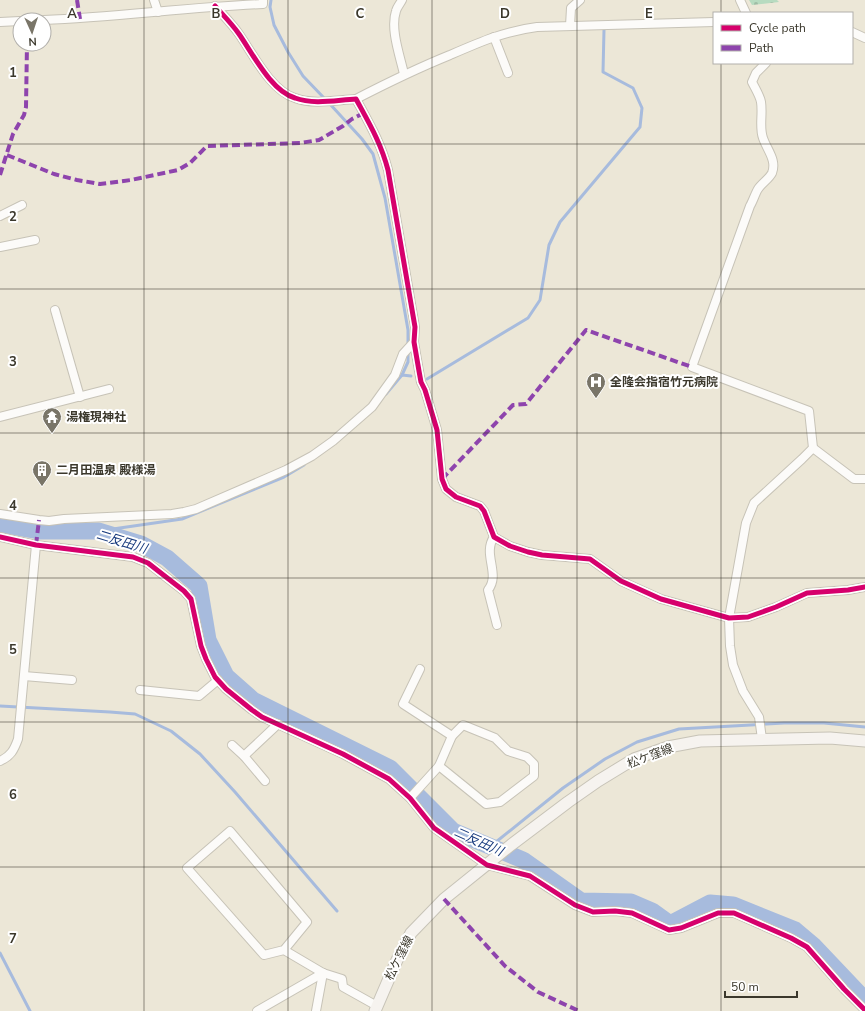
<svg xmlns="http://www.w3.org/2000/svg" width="865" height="1011" font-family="'Nunito Sans','Noto Sans JP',sans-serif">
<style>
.cemetery{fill:url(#cemetery-stones)}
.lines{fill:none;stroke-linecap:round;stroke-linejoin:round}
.stream{stroke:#a7bbdd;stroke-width:3}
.river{stroke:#a7bbdd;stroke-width:17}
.street-casing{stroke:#c7c3b7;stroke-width:10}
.secondary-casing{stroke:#c7c3b7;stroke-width:13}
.street{stroke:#fcfbf9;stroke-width:8}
.secondary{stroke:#f6f3ef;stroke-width:11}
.quiet{stroke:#8e44ad;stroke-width:4;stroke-dasharray:8 4;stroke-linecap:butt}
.cycleway-casing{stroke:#fff;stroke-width:8}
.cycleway{stroke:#d6006c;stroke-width:5}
.grid{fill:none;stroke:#3b382c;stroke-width:1;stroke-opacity:0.55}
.labels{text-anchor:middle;stroke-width:4;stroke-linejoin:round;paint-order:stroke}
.poi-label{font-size:12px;font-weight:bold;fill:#3b382c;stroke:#fff;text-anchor:start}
.street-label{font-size:12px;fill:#3b382c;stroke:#fff}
.water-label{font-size:13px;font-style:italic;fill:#1b3d7f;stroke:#fff}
.grid-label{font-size:13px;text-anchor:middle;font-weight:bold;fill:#3b382c;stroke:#fff;stroke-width:4;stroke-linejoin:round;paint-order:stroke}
</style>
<defs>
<pattern id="cemetery-stones" width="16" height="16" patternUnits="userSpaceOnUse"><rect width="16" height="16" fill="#b7dbc0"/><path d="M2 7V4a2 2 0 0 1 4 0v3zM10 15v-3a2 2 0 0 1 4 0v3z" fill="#9ebda5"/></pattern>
</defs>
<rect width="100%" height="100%" fill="#ece7d7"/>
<polygon class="cemetery" points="749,0 777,0 779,2 752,5"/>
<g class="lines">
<g class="stream">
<polyline points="271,0 270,7 274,25 288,52 303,76 325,99"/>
<polyline points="329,103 362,139 373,154 385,198 408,330 408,345"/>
<polyline points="402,375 408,362 408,351"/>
<polyline points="427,379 528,318 540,300 549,245 560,222 640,127 642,108 633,88 603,72 604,30"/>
<polyline points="386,394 402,375 411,376"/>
<polyline points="99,531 182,519 284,477 304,465"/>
<polyline points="0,706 110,712 135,714 171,731 200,754 235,792 337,911"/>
<polyline points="491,846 563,788 605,759 637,742 679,729 784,723 824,723 865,727"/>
<polyline points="0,953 30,1011"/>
</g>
<polyline class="river" points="0,524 39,531 99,531 141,544 167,558 199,586 208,640 226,676 253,700 390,768 453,831 523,860 581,901 631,902 652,911 670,924 710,903 733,905 795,930 814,946 865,1000"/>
<defs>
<g id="street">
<polyline points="154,0 158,12"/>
<path d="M402,0c-2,4 -5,7 -6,11 -6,18 4,45 8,63"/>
<polyline points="740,0 746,13"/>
<path d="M215,6c8,9 17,18 24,28 14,20 32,57 56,64 19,7 41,2 61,1 13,24 25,44 32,71l27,157 -1,15 5,29 2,11 4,8 12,40 5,49 4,10 10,8 24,9 4,5 10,26 16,9 18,6 14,3 48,4 31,22 40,18 68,19 19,-1 28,-10 31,-14 41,-3 17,-3"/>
<path d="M44,20c73,-3 146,-13 219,-16v-4"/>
<polyline points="0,22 20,21"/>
<polyline points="570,26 571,8 580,0"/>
<polyline points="852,32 865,38"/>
<polyline points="494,37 508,73"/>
<path d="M356,99c31,-16 62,-31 94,-44 30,-13 55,-24 87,-28l177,-5"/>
<polyline points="0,216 22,205"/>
<polyline points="0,247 35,240"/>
<polyline points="55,310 80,397"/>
<polyline points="0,417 109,389"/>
<polyline points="813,448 854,479 865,479"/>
<polyline points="0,514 39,520 49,521 64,519 172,514 184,512 196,509 286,470 312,456 333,441 372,407 395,375 403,354 414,342"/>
<polyline points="0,537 36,545 133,557 148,563 184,591 191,599 201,646 206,659 215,677 226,689 252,710 262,717 343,754 389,779 410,798 434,828 487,865 530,876 575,905 593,912 615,911 632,913 669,930 681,928 718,913 734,913 791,938 807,947 844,989 865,1010"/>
<path d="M494,537c-12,17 7,37 -6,53l9,35"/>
<polyline points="24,676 72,680"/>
<polyline points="140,690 199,696 218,680"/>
<path d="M762,739l-3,-22 -16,-26 -10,-26 -3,-19 -1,-28 17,-95 8,-20 48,-44 11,-11 -4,-37 -117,-44 58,-161c3,-5 5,-12 8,-17 4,-6 11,-10 14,-16 5,-13 -5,-23 -9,-35 -4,-11 0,-24 -2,-36 -1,-6 -6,-14 -9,-20l4,-9 10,-10"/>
<polyline points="232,745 244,756 278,724"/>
<polyline points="244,756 265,781"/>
<path d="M0,761c11,-5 14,-11 18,-22l18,-194"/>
<polyline points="439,766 452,736"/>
<polyline points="410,798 439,766 486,804 500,802 534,776 534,764 527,757 508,751 495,738 463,725 452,736 403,704 420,669"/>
<polyline points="284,950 264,955 187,868 230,831 307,922 284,950 323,973 342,979 343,987 377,1006"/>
<polyline points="257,1011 323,973"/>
<polyline points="316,1011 323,973"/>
</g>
<polyline id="secondary" points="375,1011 397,960 411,933 444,899 511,845 568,802 598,781 634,759 668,747 700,741 830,738 865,741"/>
</defs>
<use href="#street" class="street-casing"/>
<use href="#secondary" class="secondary-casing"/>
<use href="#street" class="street"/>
<use href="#secondary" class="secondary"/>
<g class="quiet">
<polyline points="77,0 80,19"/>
<polyline points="7,155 54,174 77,180 100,184 131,180 178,170 190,163 207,146 300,143 319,140 343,126 352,119 364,113"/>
<polyline points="0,175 13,134 24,115 26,107 27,44"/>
<polyline points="442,479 513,405 526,404 586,330 692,367"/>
<polyline points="36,545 39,520"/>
<polyline points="444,899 505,966 538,992 579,1011"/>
</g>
<defs>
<g id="cycleway">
<path d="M215,6c8,9 17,18 24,28 14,20 32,57 56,64 19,7 41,2 61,1 13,24 25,44 32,71l27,157 -1,15 5,29 2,11 4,8 12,40 5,49 4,10 10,8 24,9 4,5 10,26 16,9 18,6 14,3 48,4 31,22 40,18 68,19 19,-1 28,-10 31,-14 41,-3 17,-3"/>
<polyline points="0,537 36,545 133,557 148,563 184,591 191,599 201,646 206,659 215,677 226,689 252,710 262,717 343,754 389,779 410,798 434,828 487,865 530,876 575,905 593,912 615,911 632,913 669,930 681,928 718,913 734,913 791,938 807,947 844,989 865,1010"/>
</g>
</defs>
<use href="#cycleway" class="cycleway-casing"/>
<use href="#cycleway" class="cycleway"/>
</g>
<path class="grid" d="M144,0v1011M288,0v1011M432,0v1011M577,0v1011M721,0v13M721,63v948M0,144h865M0,289h865M0,433h865M0,578h865M0,722h865M0,867h865"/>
<defs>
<symbol id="hospital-pin" viewBox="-11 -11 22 30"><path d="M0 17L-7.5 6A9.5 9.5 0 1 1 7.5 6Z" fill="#797568" stroke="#fff"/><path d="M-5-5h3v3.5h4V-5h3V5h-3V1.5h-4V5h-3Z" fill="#fff"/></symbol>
<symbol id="temple-pin" viewBox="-11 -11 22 30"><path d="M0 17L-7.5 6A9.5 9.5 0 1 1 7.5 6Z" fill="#797568" stroke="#fff"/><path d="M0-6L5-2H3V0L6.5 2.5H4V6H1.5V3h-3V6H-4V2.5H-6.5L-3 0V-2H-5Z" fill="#fff"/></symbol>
<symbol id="building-pin" viewBox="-11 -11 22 30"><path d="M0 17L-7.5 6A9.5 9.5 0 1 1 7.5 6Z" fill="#797568" stroke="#fff"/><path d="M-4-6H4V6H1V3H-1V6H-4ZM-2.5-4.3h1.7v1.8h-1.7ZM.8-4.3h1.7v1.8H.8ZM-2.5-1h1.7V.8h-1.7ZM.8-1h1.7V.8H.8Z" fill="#fff"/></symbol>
</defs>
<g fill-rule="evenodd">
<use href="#hospital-pin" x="585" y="371" width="22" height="30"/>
<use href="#temple-pin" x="41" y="406" width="22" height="30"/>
<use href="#building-pin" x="31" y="459" width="22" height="30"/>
</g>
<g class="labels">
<g class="poi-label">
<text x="610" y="386">全隆会指宿竹元病院</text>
<text x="66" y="421">湯権現神社</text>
<text x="56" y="474">二月田温泉 殿様湯</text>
</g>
<g class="street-label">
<text transform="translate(650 756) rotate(-21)" y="4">松ケ窪線</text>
<text transform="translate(399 958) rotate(-63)" y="4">松ケ窪線</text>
</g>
<g class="water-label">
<text transform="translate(122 541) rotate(17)" y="5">二反田川</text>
<text transform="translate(479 841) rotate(24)" y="5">二反田川</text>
</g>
</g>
<g class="grid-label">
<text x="72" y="18">A</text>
<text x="216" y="18">B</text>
<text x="360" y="18">C</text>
<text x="505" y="18">D</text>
<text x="649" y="18">E</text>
<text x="13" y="77">1</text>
<text x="13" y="221">2</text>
<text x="13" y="366">3</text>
<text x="13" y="510">4</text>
<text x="13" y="654">5</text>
<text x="13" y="799">6</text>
<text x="13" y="943">7</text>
</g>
<rect x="713" y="12" width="140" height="52" fill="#ffffff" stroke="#b1afab"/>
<rect x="721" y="25" width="20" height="6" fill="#d6006c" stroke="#b1afab"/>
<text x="749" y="32" font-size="12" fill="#3b382c">Cycle path</text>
<rect x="721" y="45" width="20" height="6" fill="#8e44ad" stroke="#b1afab"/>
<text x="749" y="52" font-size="12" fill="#3b382c">Path</text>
<g transform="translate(32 32) rotate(177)"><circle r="19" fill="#ffffff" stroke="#b1afab"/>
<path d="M0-3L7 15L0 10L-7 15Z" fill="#797568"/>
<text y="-6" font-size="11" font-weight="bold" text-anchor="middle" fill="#3b382c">N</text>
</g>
<path d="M725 991v6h72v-6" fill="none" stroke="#3b382c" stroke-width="2"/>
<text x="731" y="991" font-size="12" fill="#3b382c" stroke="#ffffff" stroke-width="3" paint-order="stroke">50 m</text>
</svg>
